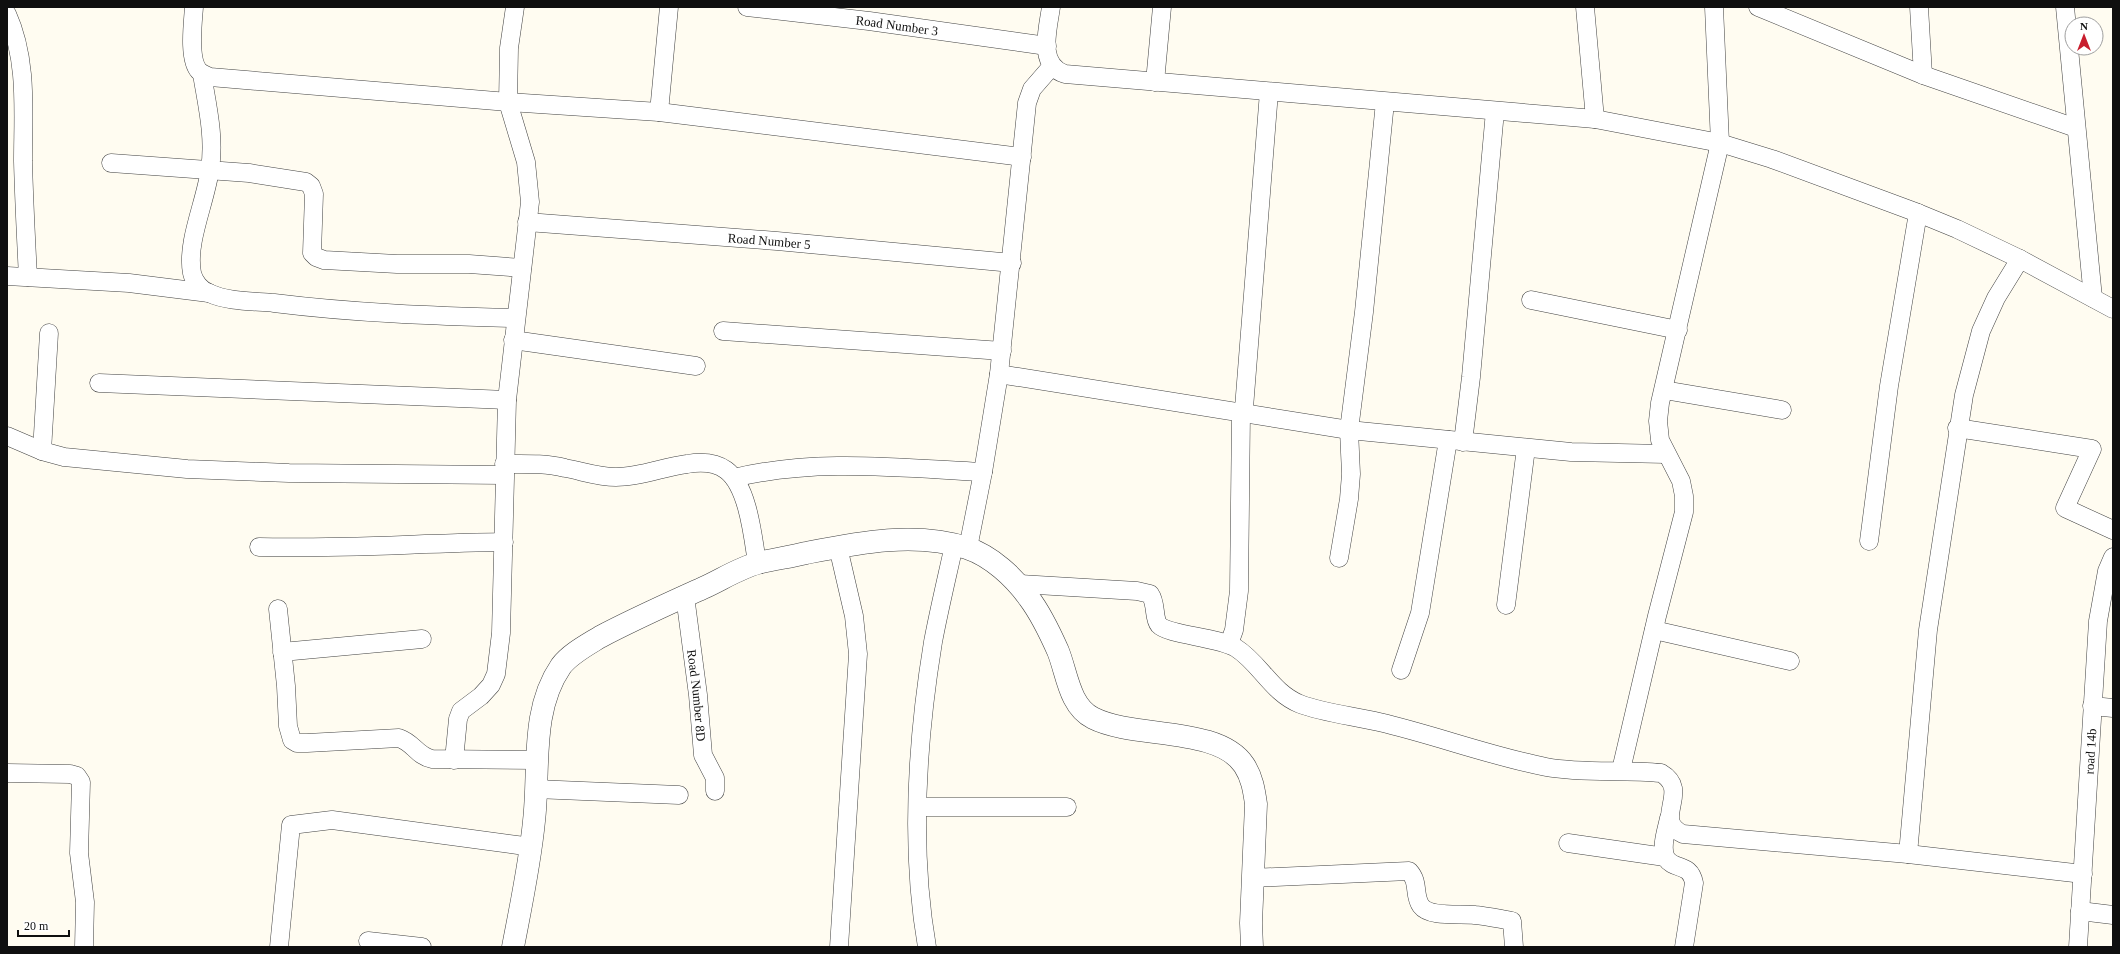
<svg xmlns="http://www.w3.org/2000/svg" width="2120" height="954" font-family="'Times New Roman',serif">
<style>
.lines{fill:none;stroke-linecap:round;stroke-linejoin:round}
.minor-casing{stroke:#424242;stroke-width:19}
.tertiary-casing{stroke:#424242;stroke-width:23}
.minor{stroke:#fff;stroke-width:18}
.tertiary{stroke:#fff;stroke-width:22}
.labels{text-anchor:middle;stroke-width:4;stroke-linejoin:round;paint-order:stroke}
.street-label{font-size:13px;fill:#0f0f0f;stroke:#fff}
</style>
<rect width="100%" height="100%" fill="#fffcf1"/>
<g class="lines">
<defs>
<g id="minor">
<path d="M194,7c-1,15 -6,52 5,64 3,3 7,4 11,6l298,25 151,10 363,45"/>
<path id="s1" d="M747,7l122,14 178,25"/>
<path d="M1051,7c-3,22 -14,58 14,67l530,45 125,24 52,16 146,54 39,16 63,30 93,50"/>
<polyline points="1585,7 1595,119"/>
<polyline points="1758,7 1923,75 2076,128"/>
<polyline points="1919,7 1923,75"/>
<polyline points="2065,7 2093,298"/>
<path d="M7,14c21,46 16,98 16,147 1,39 3,78 5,116"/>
<path d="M202,74c5,31 13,63 8,95 -4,32 -24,73 -18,104 2,9 9,17 17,20 19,9 45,8 65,10 80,10 161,13 241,15"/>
<polyline points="1155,82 1162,7"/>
<polyline points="659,112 669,7"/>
<polyline points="111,163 249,173 306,182 311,186 314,194 312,253 316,257 324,260 397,264 469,264 522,268"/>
<path id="s2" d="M527,222l250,19 235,22"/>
<polyline points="7,276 129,283 209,293"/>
<polyline points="1531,300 1678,330"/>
<polyline points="723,331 1002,351"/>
<polyline points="513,340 696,366"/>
<polyline points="999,374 1349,430 1571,452 1666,454"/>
<polyline points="99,383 507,400"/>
<polyline points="1664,390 1782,410"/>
<polyline points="1957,428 2092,449 2065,508 2113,530"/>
<polyline points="7,436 42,451 64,457 187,469 289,473 504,475"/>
<polyline points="1463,442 1471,377 1495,111"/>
<polyline points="42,451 49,333"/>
<path d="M504,464c21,0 41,-1 61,4 17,3 33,9 51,9 25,0 47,-10 71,-13 12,-2 28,-2 39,6 22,16 27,67 31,93"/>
<path d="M734,478c81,-20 167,-10 249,-6"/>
<polyline points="1869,541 1889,386 1918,213"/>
<path d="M259,547c82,2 163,-4 245,-5"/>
<polyline points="838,547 854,616 858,654 839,947"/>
<polyline points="968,548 983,472 999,374 1027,103 1032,89 1052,66"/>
<polyline points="1339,558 1349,499 1351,474 1349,430 1364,312 1385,102"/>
<path d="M1020,584l117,7 13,3c7,10 3,24 9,31 9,10 59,12 77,23 24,15 36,45 64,56 24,9 54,12 79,18 56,13 111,34 167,45 38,7 77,2 115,6 31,18 -10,47 22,61l225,20 175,20"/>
<path id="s3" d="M685,596l13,99 5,60 12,23v13"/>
<polyline points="1506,605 1526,448"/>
<path d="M278,609l8,77 2,40 4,14 5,3h10l92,-5c15,5 18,18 33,21l105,1"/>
<polyline points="1654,630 1790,661"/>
<polyline points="1229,644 1234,630 1239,591 1241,413 1244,408 1269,92"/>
<polyline points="282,652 422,639"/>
<polyline points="1401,670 1420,613 1448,440"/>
<polyline points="2092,706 2113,708"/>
<polyline points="454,760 458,719 461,711 481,696 491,685 496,674 501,633 507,400 530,202 526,162 508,102 509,48 515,7"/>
<polyline points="1621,770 1657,616 1684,512 1684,496 1681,481 1660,440 1658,421 1660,403 1720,143 1714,7"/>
<polyline points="7,773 70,774 77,776 81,782 79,853 85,902 84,947"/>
<polyline points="535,789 679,795"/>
<polyline points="918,807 1067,807"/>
<path d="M1669,818c-2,11 -9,29 -3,40 8,13 24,4 28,25l-10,64"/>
<polyline points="1568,843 1665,857"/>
<polyline points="1908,854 1928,630 1964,395 1981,331 1996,298 2020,259"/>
<path d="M1252,878l157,-7c11,12 4,24 12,35 9,12 40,7 54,9 12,1 25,4 37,6l2,26"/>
<polyline points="2080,911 2113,915"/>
<polyline points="368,941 422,947"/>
<polyline points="279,947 291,825 332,820 532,847"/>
<path d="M927,947c-17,-98 -10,-207 6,-305 6,-32 14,-65 21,-97"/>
<path id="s4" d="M2078,947l20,-326 9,-50 6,-14"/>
</g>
<path id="tertiary" d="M513,947c8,-42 17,-84 21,-126 6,-52 -4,-110 27,-155 9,-12 26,-21 39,-29 34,-18 68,-33 103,-49 18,-8 36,-20 55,-25 16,-4 32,-6 48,-10 51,-10 109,-22 161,-5 24,8 47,29 62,50 12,16 21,35 29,53 9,22 11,55 35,67 41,21 125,8 151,47 8,12 10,25 12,39l-5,119 1,24"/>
</defs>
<use href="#minor" class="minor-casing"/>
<use href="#tertiary" class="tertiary-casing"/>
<use href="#minor" class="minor"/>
<use href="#tertiary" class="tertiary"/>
</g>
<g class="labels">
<g class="street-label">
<text dy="5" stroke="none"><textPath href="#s1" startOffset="151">Road Number 3</textPath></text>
<text dy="5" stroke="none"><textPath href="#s2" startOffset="243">Road Number 5</textPath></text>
<text dy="5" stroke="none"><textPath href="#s3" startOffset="100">Road Number 8D</textPath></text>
<text dy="5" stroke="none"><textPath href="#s4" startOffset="196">road 14b</textPath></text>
</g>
</g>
<rect width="2120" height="954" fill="none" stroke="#0f0f0f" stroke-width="16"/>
<g transform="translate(2084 36)"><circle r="19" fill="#ffffff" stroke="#9f9f9f"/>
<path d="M0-3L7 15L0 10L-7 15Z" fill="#c81e2e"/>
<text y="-6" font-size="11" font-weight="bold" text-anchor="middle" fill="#0f0f0f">N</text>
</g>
<path d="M18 930v6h51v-6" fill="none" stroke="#0f0f0f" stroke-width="2"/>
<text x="24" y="930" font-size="12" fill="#0f0f0f" stroke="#ffffff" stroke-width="3" paint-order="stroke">20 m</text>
</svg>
